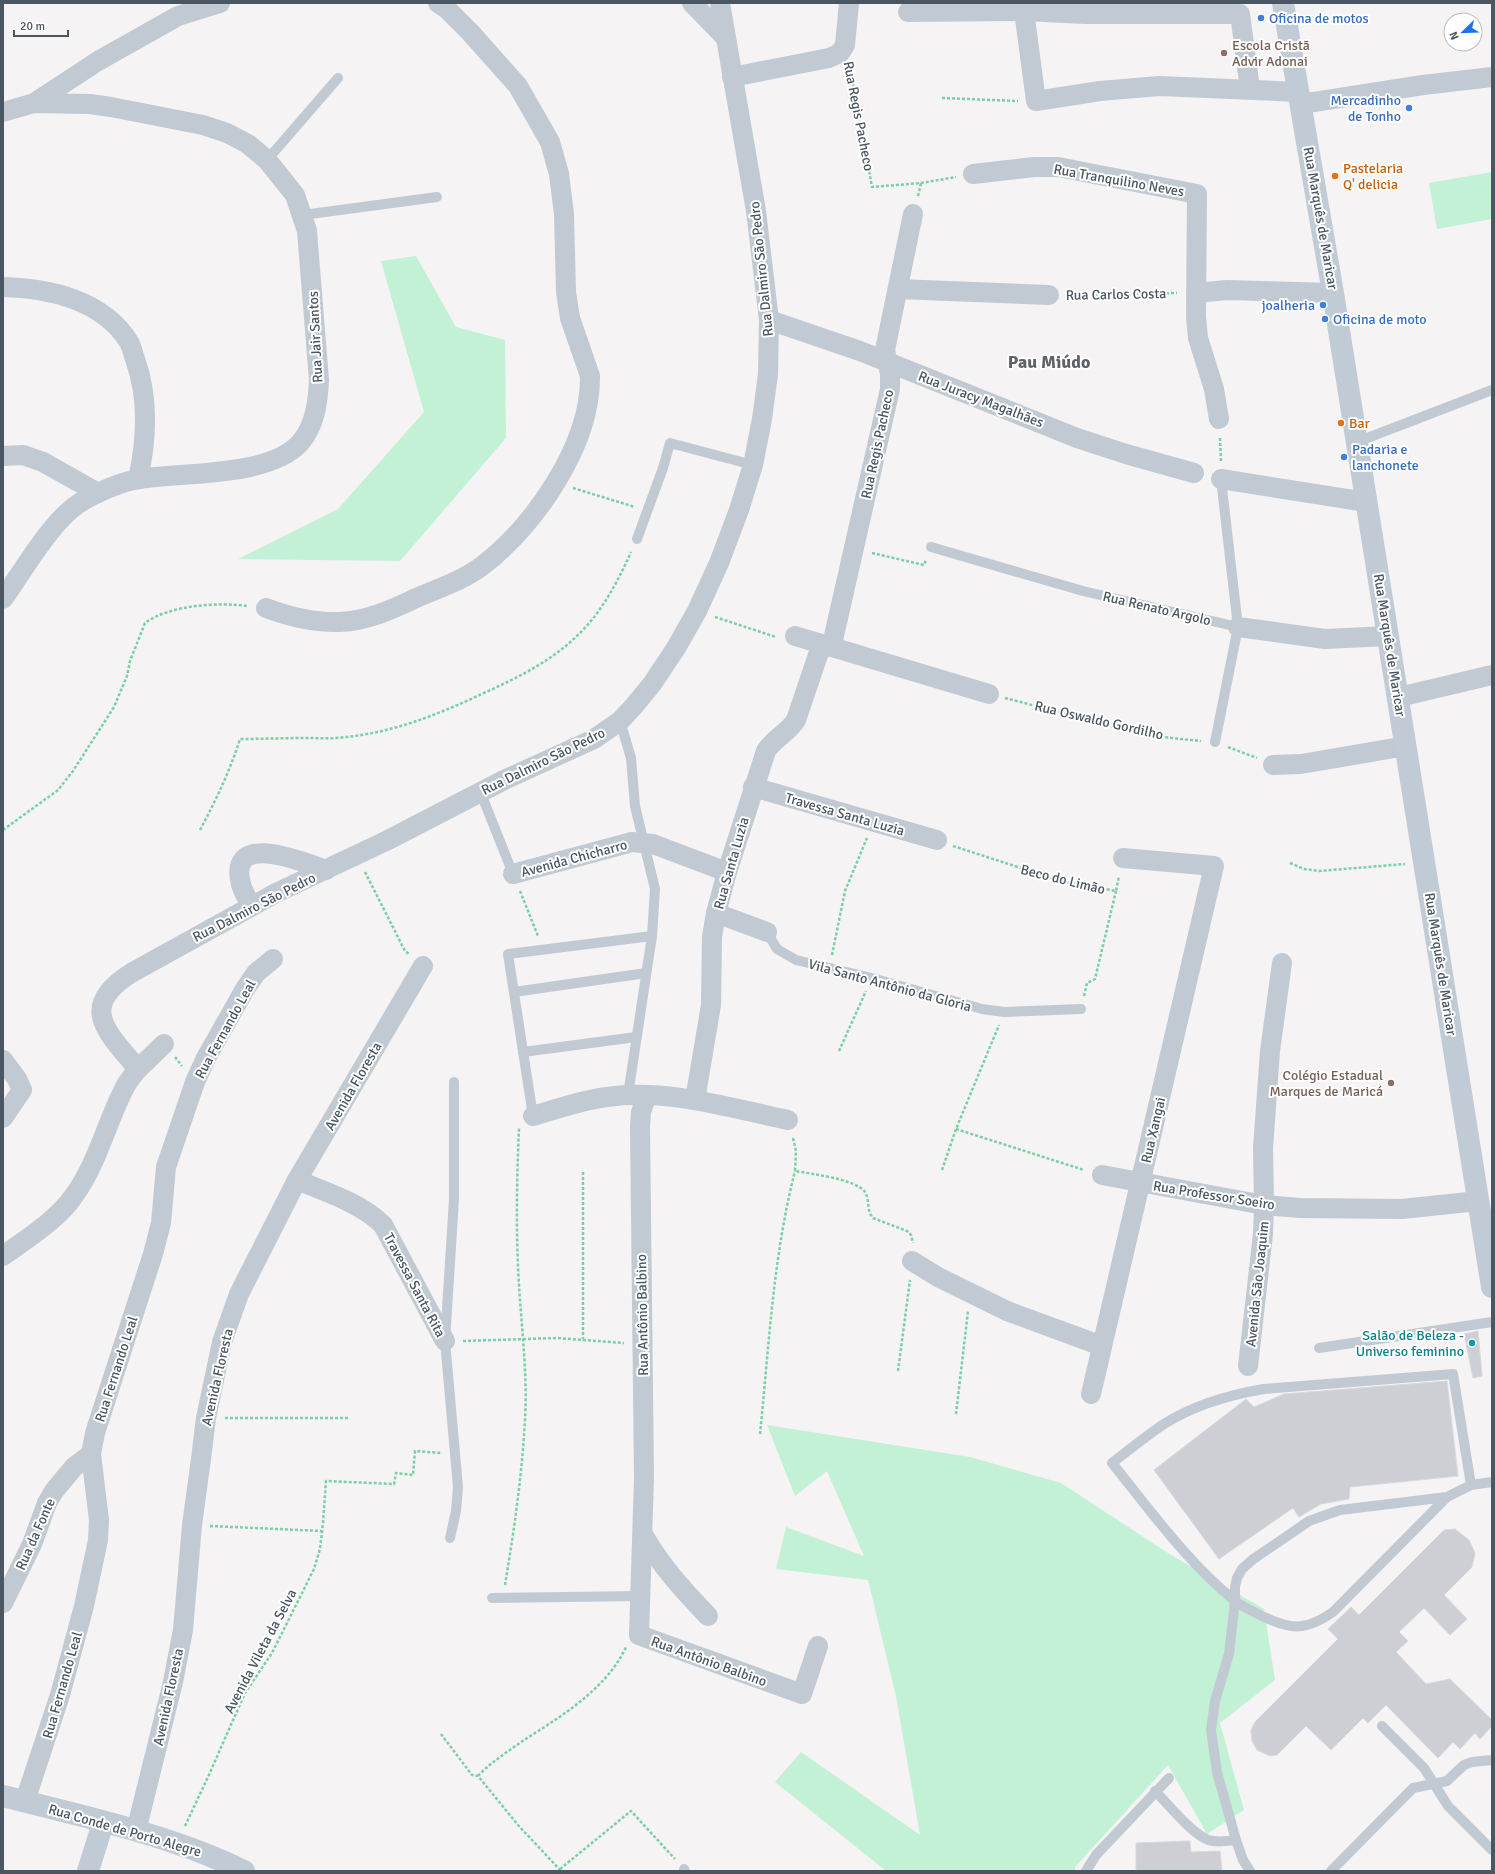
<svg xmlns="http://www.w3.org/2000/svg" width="1495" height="1874" font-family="Signika,sans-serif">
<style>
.green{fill:#c3f1d5}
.building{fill:#cdcfd5;stroke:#d7d9de}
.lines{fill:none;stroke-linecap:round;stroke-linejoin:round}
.path{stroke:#7ad0a6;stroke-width:2.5;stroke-dasharray:3 2;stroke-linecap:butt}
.lane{stroke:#c1cad2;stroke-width:10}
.street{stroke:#c1cad2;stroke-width:20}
.secondary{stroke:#c1cbd6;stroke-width:22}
.shop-dot{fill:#3f7fe0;stroke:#fff;stroke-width:1.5}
.education-dot{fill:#8d6e63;stroke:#fff;stroke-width:1.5}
.food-dot{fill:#e8710a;stroke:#fff;stroke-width:1.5}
.culture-dot{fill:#0f9aa8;stroke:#fff;stroke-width:1.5}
.labels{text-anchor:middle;stroke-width:4;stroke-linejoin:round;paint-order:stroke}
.shop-label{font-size:14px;fill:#366cbe;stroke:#fff;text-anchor:start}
.education-label{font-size:14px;fill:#785e54;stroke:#fff;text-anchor:start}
.street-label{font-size:14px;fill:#4a5661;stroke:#fff}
.food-label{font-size:14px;fill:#c56008;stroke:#fff;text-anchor:start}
.culture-label{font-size:14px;fill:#0d838f;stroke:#fff;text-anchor:end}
.district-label{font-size:18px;font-weight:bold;fill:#5f6368;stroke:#fff}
</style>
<rect width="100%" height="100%" fill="#f5f3f3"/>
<g class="green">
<polygon points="1492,172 1492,219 1437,229 1429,183"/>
<polygon points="416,256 456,327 505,340 506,438 400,561 238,559 338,509 424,412 381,261"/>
<polygon points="767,1425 970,1457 1061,1483 1171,1555 1264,1609 1275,1680 1220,1723 1244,1810 1207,1834 1168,1765 1075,1867 1075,1871 886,1871 775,1782 801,1752 920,1835 896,1696 868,1580 776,1569 786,1527 864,1556 827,1471 795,1496"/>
</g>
<g class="building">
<polygon points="1478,1331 1482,1376 1473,1378 1464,1334"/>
<polygon points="1447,1381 1458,1476 1350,1487 1349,1499 1321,1504 1299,1517 1293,1508 1219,1559 1154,1470 1246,1399 1254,1407 1284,1394"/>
<polygon points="1455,1529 1469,1540 1475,1553 1472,1567 1444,1595 1467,1619 1450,1635 1424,1608 1399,1632 1408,1641 1396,1652 1426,1684 1450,1679 1492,1720 1492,1726 1480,1739 1475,1733 1460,1749 1453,1742 1438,1758 1386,1705 1368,1723 1363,1718 1331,1750 1306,1726 1277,1755 1270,1756 1257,1750 1252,1741 1251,1730 1255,1722 1338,1639 1328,1629 1351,1607 1359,1615 1444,1530"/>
<polygon points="1190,1841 1191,1852 1220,1851 1222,1871 1136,1871 1136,1843"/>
</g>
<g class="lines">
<g class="path">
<polyline points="850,68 872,187 921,183 956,177"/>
<polyline points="942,98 1018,101"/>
<polyline points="918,196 921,183"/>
<polyline points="1066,295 1177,293"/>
<polyline points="1220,438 1221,461"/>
<polyline points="573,488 635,507"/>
<polyline points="872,553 924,565 926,560"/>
<polyline points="715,617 776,637"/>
<path d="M1005,698c48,12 94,27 142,36 18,4 36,5 54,7"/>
<polyline points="1228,747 1257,758"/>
<path d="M3,830l55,-40 15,-19 41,-64 13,-31 3,-15 15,-38c24,-18 74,-21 102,-17"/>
<path d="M200,830c16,-30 30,-59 40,-91 23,0 45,-1 67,-1 13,0 26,1 39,-1 49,-5 93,-23 138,-44 35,-16 68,-32 96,-60 23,-23 38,-52 51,-81"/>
<polyline points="953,846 1061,881 1116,891 1119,876"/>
<polyline points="1290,863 1304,869 1319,871 1405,864"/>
<polyline points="365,872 405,951 409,954"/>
<polyline points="520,891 538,936"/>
<polyline points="832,955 845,891 867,838"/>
<polyline points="1084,996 1087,983 1095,979 1116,891"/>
<polyline points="839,1051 866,991"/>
<polyline points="175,1057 182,1066"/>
<polyline points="956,1129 1084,1170"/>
<path d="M793,1138l3,13 -1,20c16,3 61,8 70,21 5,8 1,18 8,26l34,13 4,4 2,8"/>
<polyline points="942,1170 956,1129 999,1025"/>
<polyline points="583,1172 583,1339"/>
<polyline points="463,1341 557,1338 624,1343"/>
<polyline points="898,1371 910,1280"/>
<polyline points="956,1414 968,1311"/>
<polyline points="225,1418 348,1418"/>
<path d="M760,1434c9,-88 13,-177 35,-263"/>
<polyline points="210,1526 322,1531"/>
<path d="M505,1585c9,-54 17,-110 20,-165 3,-51 -5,-102 -7,-154 -2,-46 -1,-92 1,-138"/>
<polyline points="441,1734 472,1775 478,1776 518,1825 561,1871"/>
<path d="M478,1776c13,-14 28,-23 43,-34 39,-25 85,-52 105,-95"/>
<polyline points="185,1826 208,1777 245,1693 272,1653 314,1569 320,1549 323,1523 326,1481 394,1484 396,1473 413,1475 415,1451 441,1453"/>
<polyline points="560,1869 631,1811 675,1859"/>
</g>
<g class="lane">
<polyline points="267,160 338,78"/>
<polyline points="303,215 437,197"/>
<polyline points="1357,442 1492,390"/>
<polyline points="637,539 663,468 670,443 753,465"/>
<polyline points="931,547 1083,591 1238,627"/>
<polyline points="620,721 631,758 635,806 655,889 652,936 628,1095"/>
<polyline points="1215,742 1238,627 1221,479"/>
<polyline points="480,791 513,874"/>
<polyline points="767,932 777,949 796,960 872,978 982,1009 1004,1012 1081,1009"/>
<polyline points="514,992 646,973"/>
<polyline points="523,1052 636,1037"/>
<polyline points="533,1116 508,954 652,936"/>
<polyline points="1319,1348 1492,1322"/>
<path d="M1447,1497l-114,115c-27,19 -42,18 -71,4 -10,-5 -19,-9 -27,-15v-14l2,-9 5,-9 10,-9 57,-39 31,-11 107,-13 24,-12 21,-3"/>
<polyline points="450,1538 456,1511 458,1487 445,1341 454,1199 454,1082"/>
<polyline points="492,1598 641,1596"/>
<polyline points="1382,1726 1424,1768 1448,1806 1492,1850"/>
<path d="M1155,1791c15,15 34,40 53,49 9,3 18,1 28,0"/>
<polyline points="684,1869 685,1871"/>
<polyline points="1086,1871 1096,1855 1169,1778"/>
<path d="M1250,1871l-7,-11 -7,-20 -19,-68 -6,-42 4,-29 14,-47 6,-53c-48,-39 -84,-90 -123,-138 17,-13 34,-27 52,-39 30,-19 64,-29 100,-35l189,-15 18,111"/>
<polyline points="1331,1871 1413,1788 1447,1781 1464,1765 1472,1762 1492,1760"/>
</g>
<g class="street">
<polyline points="692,3 725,37"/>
<polyline points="1024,11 1036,101 1100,91 1159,86 1299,92"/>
<polyline points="908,12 1024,11 1085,14 1240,14 1250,89"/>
<polyline points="732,77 829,58 840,53 845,45 849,3"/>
<polyline points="34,103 98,61 178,16 220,3"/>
<polyline points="1301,104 1423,85 1492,77"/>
<path d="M3,112l31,-9 56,1 21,3 92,18 24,8 21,11 19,16 28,35 12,36 12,149c-1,22 -4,46 -19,63 -31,34 -116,29 -160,36 -18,2 -47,15 -62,25 -27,18 -55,67 -75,95"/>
<polyline points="973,174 1034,167 1058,167 1197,194 1196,317 1198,338 1214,389 1219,419"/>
<path d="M3,287c46,1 100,13 126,55 3,5 4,12 6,17 14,39 12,80 3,120"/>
<polyline points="898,289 1049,295"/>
<polyline points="1196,293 1227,290 1333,293"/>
<polyline points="769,320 860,351 1077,438 1126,454 1194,473"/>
<polyline points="3,456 23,455 43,462 98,493"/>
<polyline points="1221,479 1366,502"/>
<path d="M266,608c24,9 47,15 74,14 26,-1 51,-12 74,-23 23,-10 48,-18 68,-33 53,-41 109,-121 108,-190l-20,-58 -4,-26 -2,-78 -5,-40 -9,-32 -32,-56 -48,-54 -23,-23 -9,-6"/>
<polyline points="1238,627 1325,639 1388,636"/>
<polyline points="795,636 989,694"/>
<polyline points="1399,697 1492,675"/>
<polyline points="1273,765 1301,764 1406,746"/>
<polyline points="753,787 937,840"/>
<polyline points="513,874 632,842 653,844 727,872"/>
<path d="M251,907c-3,-8 -8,-15 -10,-23 -14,-54 62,-22 85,-14"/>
<polyline points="716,913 767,932"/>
<polyline points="3,1060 17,1079 22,1090 3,1118"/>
<polyline points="138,1069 164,1044"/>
<polyline points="647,1095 641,1112 640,1127 644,1478 639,1635 802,1694 818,1646"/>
<path d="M695,1100l16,-95 1,-68 4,-24 11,-41 39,-121c8,-13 22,-18 30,-31l23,-68 14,-12 57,-251v-15l-5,-24 28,-136"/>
<path d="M533,1116c24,-7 49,-16 74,-19 60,-9 123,11 181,23"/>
<polyline points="1102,1175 1264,1205 1300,1208 1402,1209 1478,1201"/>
<path d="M297,1180c29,12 64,23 86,45l62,116"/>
<path d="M3,1256c22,-16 55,-37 70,-59 24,-32 33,-73 51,-108 3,-7 9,-14 14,-20 -32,-38 -61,-63 -5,-97l143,-79 112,-53 116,-60 90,-41 26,-18 14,-15 18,-22 24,-36 21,-37 22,-48 20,-53 14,-45 9,-46 6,-45 1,-54 -13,-109 -36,-208"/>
<polyline points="912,1261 938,1277 1007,1311 1102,1346"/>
<polyline points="1248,1366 1263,1234 1264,1205 1263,1148 1270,1051 1282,963"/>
<polyline points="1091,1394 1214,866 1123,858"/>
<path d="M644,1536c17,30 40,55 64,80"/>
<polyline points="3,1603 32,1544 47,1503 54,1491 74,1467 91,1454"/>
<polyline points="25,1801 60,1695 84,1606 98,1540 99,1520 91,1454 95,1433 153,1254 161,1223 166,1167 195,1082 206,1058 245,989 256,973 273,959"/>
<polyline points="136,1831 173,1682 183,1630 192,1525 201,1459 206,1418 222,1342 239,1294 297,1180 423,966"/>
</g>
<g class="secondary">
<polyline points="1283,3 1333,293 1492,1287"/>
<path d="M3,1796c78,20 169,39 241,75"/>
<polyline points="88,1871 103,1823"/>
</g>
</g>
<g class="shop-dot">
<circle cx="1261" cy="18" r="4"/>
<circle cx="1409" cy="108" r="4"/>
<circle cx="1323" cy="305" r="4"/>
<circle cx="1325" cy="319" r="4"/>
<circle cx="1344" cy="457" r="4"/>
</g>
<g class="education-dot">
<circle cx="1224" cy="53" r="4"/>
<circle cx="1391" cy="1083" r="4"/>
</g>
<g class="food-dot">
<circle cx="1335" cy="176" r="4"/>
<circle cx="1341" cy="423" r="4"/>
</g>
<circle class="culture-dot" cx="1472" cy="1343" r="4"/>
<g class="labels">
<g class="shop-label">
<text x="1269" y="23">Oficina de motos</text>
<text x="1401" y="105" text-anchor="end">Mercadinho<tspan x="1401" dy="16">de Tonho</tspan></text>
<text x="1315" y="310" text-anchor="end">joalheria</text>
<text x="1333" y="324">Oficina de moto</text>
<text x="1352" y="454">Padaria e<tspan x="1352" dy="16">lanchonete</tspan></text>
</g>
<g class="education-label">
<text x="1232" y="50">Escola Cristã<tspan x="1232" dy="16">Advir Adonai</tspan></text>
<text x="1383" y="1080" text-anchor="end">Colégio Estadual<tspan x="1383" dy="16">Marques de Maricá</tspan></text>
</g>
<g class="street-label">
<text transform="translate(859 116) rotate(79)" y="5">Rua Regis Pacheco</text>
<text transform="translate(1119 180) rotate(10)" y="5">Rua Tranquilino Neves</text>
<text transform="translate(1321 218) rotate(80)" y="5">Rua Marquês de Maricar</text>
<text transform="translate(761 269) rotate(-96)" y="5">Rua Dalmiro São Pedro</text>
<text transform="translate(1116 294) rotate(-1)" y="5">Rua Carlos Costa</text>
<text transform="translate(315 337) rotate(-93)" y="5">Rua Jair Santos</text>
<text transform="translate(981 399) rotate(21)" y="5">Rua Juracy Magalhães</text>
<text transform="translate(877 444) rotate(-78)" y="5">Rua Regis Pacheco</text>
<text transform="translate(1157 608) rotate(13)" y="5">Rua Renato Argolo</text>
<text transform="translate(1390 645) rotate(81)" y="5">Rua Marquês de Maricar</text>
<text transform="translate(1099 720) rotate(13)" y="5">Rua Oswaldo Gordilho</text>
<text transform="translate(543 761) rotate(-26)" y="5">Rua Dalmiro São Pedro</text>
<text transform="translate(845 814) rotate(16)" y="5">Travessa Santa Luzia</text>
<text transform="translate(574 858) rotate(-15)" y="5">Avenida Chicharro</text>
<text transform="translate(731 863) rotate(-74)" y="5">Rua Santa Luzia</text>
<text transform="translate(1063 879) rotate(14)" y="5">Beco do Limão</text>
<text transform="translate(254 907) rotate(-27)" y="5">Rua Dalmiro São Pedro</text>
<text transform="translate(1441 964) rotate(81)" y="5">Rua Marquês de Maricar</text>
<text transform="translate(890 985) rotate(15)" y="5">Vila Santo Antônio da Gloria</text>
<text transform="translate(225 1029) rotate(-61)" y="5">Rua Fernando Leal</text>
<text transform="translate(353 1086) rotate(-60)" y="5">Avenida Floresta</text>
<text transform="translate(1153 1130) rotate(-77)" y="5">Rua Xangai</text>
<text transform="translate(1214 1195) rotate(9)" y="5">Rua Professor Soeiro</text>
<text transform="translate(1257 1284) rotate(-84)" y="5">Avenida São Joaquim</text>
<text transform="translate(415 1285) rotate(62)" y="5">Travessa Santa Rita</text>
<text transform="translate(642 1315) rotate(-91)" y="5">Rua Antônio Balbino</text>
<text transform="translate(116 1369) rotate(-72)" y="5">Rua Fernando Leal</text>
<text transform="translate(217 1377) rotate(-77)" y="5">Avenida Floresta</text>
<text transform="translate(35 1534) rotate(-66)" y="5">Rua da Fonte</text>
<text transform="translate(260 1651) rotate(-62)" y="5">Avenida Vileta da Selva</text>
<text transform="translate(709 1661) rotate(20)" y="5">Rua Antônio Balbino</text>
<text transform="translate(62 1685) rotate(-74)" y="5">Rua Fernando Leal</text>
<text transform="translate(168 1697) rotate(-78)" y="5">Avenida Floresta</text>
<text transform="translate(125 1830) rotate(16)" y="5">Rua Conde de Porto Alegre</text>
</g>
<g class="food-label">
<text x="1343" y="173">Pastelaria<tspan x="1343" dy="16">Q' delicia</tspan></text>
<text x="1349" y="428">Bar</text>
</g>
<g class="culture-label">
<text x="1464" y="1340">Salão de Beleza -<tspan x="1464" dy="16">Universo feminino</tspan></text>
</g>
<g class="district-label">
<text x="1049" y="368">Pau Miúdo</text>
</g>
</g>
<rect width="1495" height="1874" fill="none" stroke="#4a5661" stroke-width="8"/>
<g transform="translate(1463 32) rotate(247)"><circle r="19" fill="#ffffff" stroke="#b7bbc0"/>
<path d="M0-3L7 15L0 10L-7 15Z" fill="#1a73e8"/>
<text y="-6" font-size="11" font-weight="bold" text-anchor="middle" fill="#4a5661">N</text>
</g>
<path d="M14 30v6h54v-6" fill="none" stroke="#4a5661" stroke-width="2"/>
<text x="20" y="30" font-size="12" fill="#4a5661" stroke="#ffffff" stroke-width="3" paint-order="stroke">20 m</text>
</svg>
